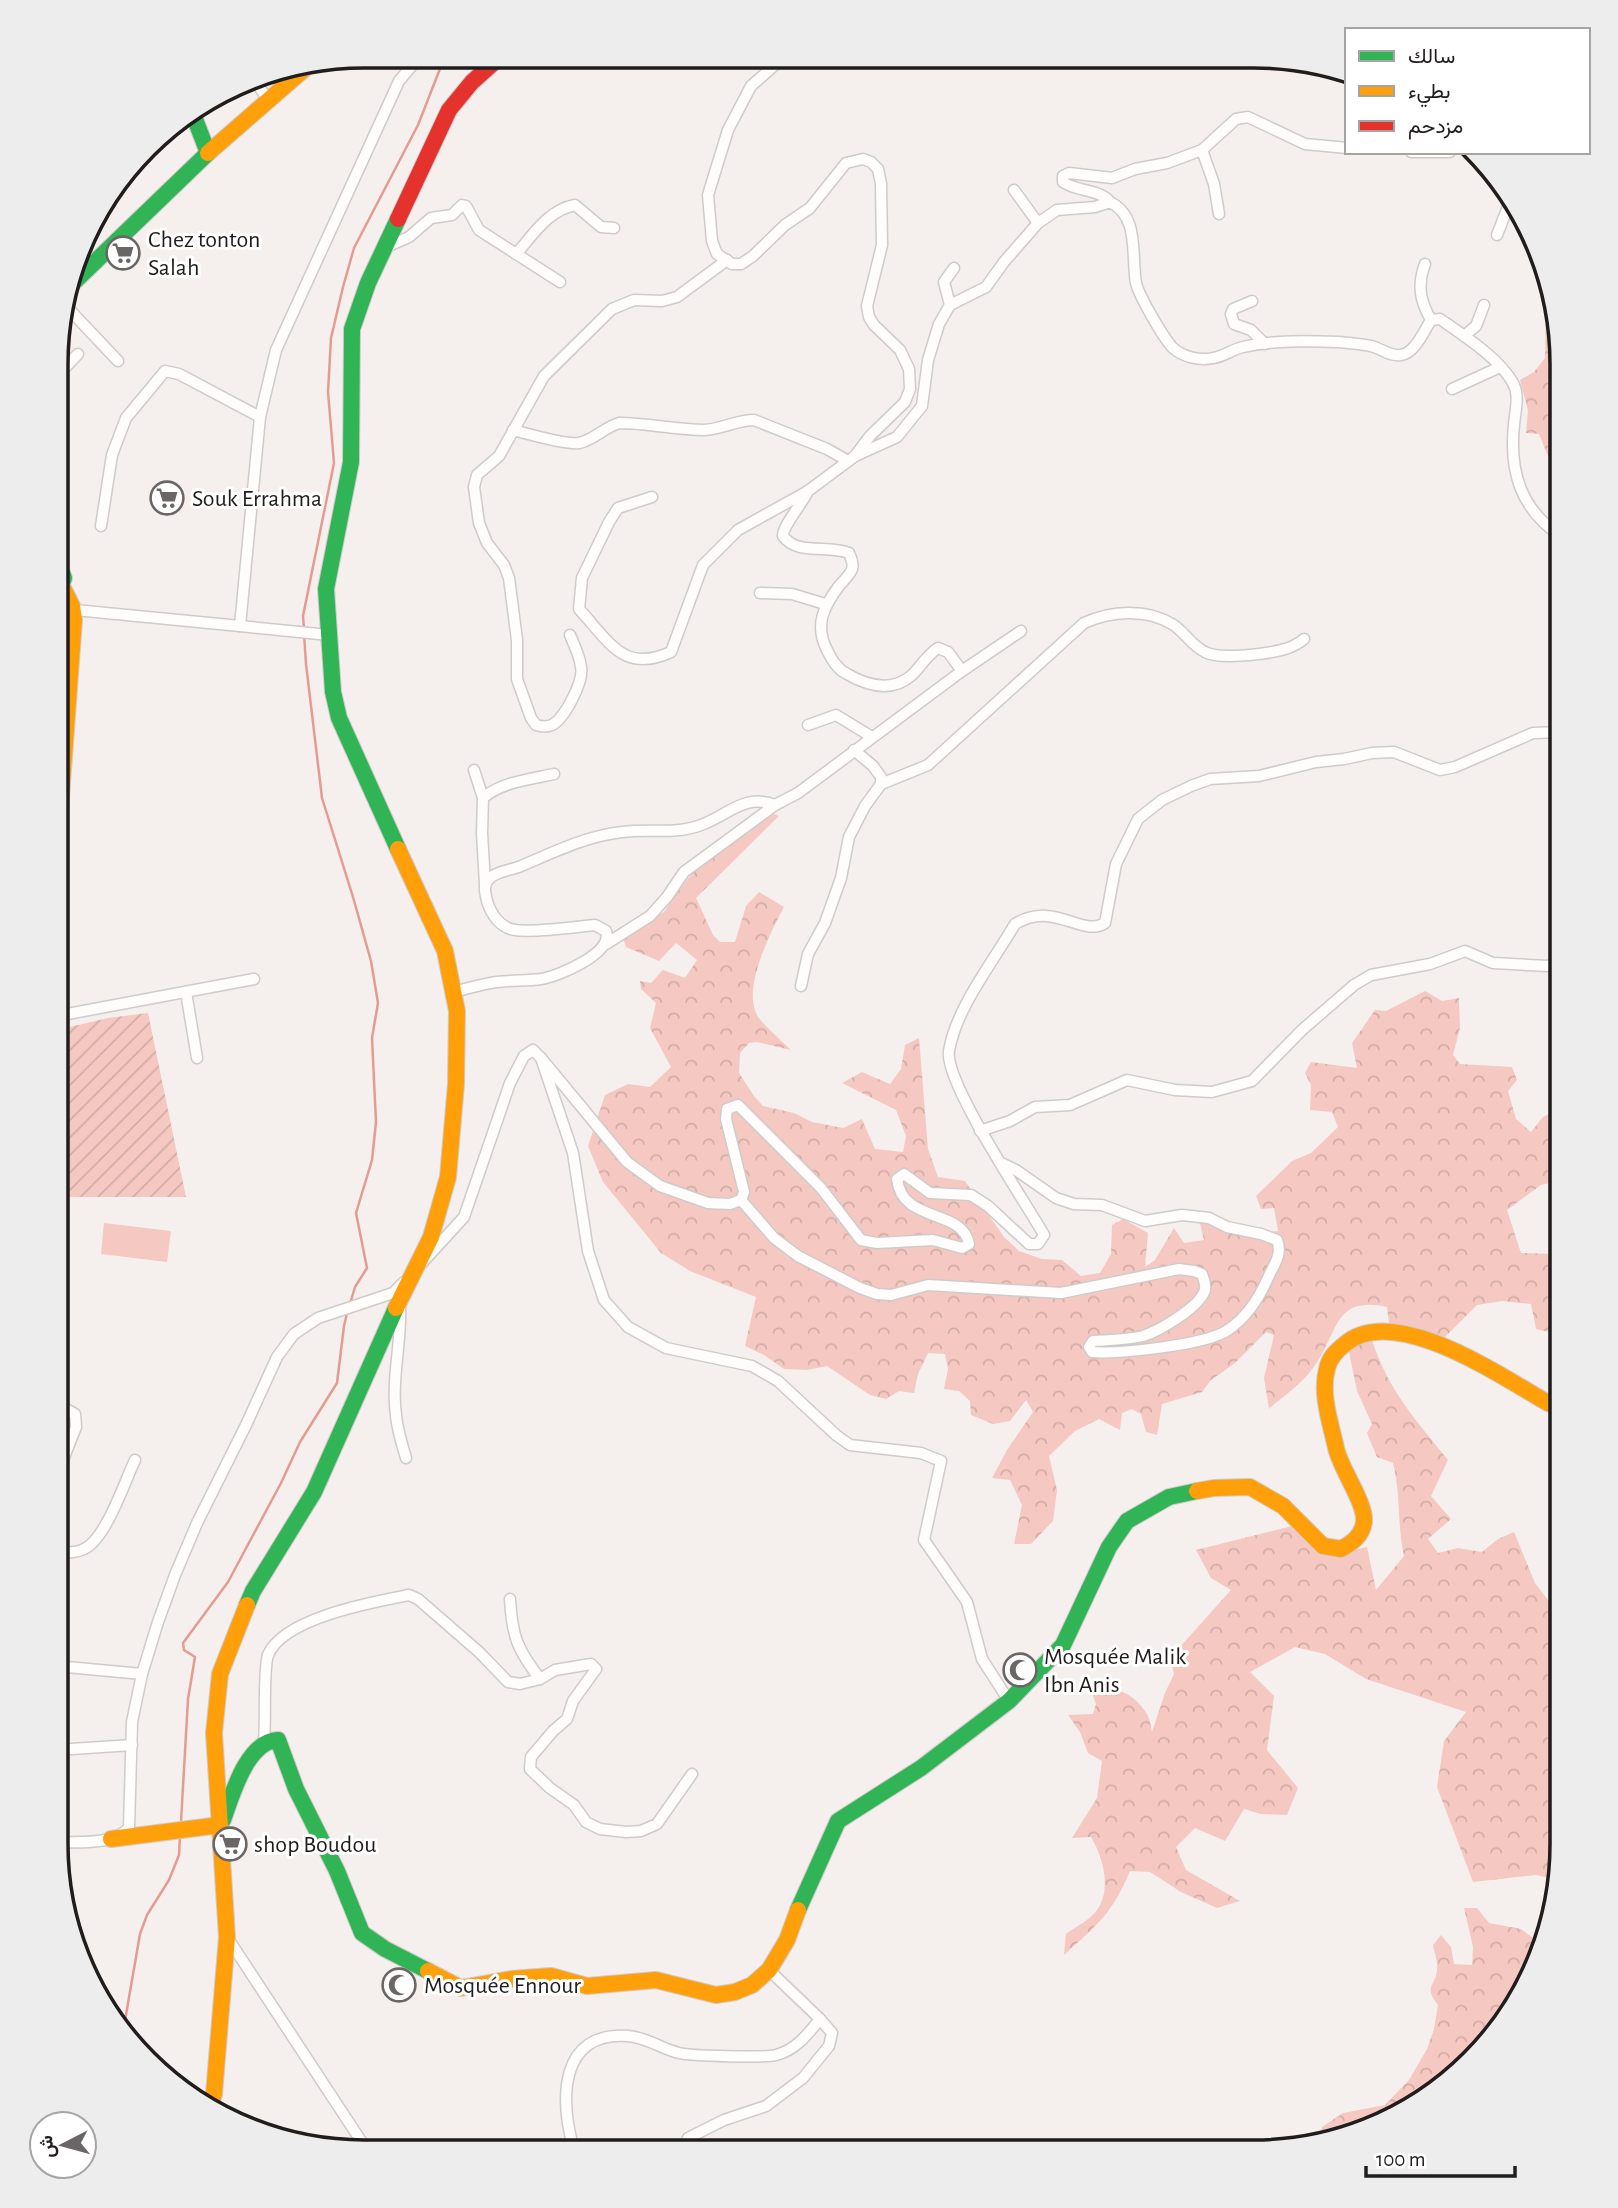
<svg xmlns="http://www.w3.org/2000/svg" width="1618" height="2208" font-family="'Alegreya Sans',Vazirmatn,sans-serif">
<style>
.forest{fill:url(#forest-crowns)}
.park{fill:#f5c9c1}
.garden{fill:url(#garden-furrows)}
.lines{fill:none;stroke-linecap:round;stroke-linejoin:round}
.stream{stroke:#e49c90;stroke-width:2.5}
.street-casing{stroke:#cfcbca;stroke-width:13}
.fast-casing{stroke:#cfcbca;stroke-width:18}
.slow-casing{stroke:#cfcbca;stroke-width:18}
.jam-casing{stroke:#cfcbca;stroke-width:18}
.street{stroke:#fefdfc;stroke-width:10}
.fast{stroke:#30b455;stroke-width:16}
.slow{stroke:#ff9f0a;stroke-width:16}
.jam{stroke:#e5322d;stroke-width:16}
.labels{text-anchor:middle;stroke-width:6;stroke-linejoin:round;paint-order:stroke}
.poi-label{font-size:24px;fill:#211d1d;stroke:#fff;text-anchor:start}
.rim{fill:none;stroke:#211d1d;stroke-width:3.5}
</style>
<defs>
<pattern id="forest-crowns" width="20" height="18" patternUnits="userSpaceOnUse" patternTransform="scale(1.75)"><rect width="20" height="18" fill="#f5c9c1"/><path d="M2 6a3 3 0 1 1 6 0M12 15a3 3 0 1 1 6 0" fill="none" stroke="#d2aca5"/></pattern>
<pattern id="garden-furrows" width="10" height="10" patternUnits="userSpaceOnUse" patternTransform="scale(1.75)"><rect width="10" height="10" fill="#f5c9c1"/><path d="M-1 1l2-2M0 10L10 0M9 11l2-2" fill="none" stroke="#d2aca5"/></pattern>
</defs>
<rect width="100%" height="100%" fill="#f5efee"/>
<g class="forest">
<polygon points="1541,274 1562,364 1562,491 1539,434 1526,433 1528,410 1520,380 1534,372 1545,358 1546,304 1536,281"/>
<path d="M774,814l5,2 -83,82 17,37 7,7h15l11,-36 13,-14 25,15c-13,25 -42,80 -27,108 4,8 26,27 34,35l-34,-8 -8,1 -9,10 -1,20 15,23 9,10 31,7 18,9 31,6 19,-9 13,30 28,3 3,-16 -10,-26 -54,-27 20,-11 28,12 11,-15 4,-24 14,-7 9,111 10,28 27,4 39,56 15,14 23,8 20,1 19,16 19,-3 11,-19 1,-29 11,-6 25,14 -3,34 10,-7 19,-32 10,15 20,-3 -4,-17 28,-1 16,12 34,-3 -4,-23 -13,1 -5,-13 36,-35 19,-8 27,-26 -6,-15 -22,-2 1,-25 -6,-12 6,-11 46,6 -5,-25 23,-33 11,1 39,-20 17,10 17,-3 1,30 -7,27 7,9 52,3 5,13 -9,11 8,28 15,13 12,-15 19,-9v72l-21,5 -34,25 14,43 33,1 8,-5v86l-26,-6 -5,-25 -29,-3 -25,4 -32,32 -56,-14 -2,-16c-55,-12 -48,27 -74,61 -11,16 -30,28 -44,41l-5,-31 10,-43 -8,-3 -31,31 -24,17 -9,12 -40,12 -5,31 -11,-3 -5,-18 -9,-5 -10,4 -2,17 -21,-11 -24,12 -26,25 8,34 -4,31 -22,23h-17l8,-39 -12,-25 -18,-2 15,-28 26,-38 -7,-12 -16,21 -17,3 -22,-9 -1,-14 -11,-10 -15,-2 4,-20 -3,-15 -17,-1 -10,21 -4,19 -15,-2 -13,8 -16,-4 -43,-29 -20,4 -23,-1 -20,-14 -19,-9 11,-49 -66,-26 -29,-18 -58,-71 -15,-36 17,-51 23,-11 22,3 21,-20 -21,-39 6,-25 -15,-14 -1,-8 11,2 12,-13 22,8 12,-18 -21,-17 -17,18 -33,-14 -3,-10 41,-25 18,-27 24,-26z"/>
<path d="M1372,1340c16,50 44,80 76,120l-17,36 20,23 -23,20 10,14 20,-5 24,4 16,-13 16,-7 21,51 26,34v247l-3,16 -22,-5 -63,7 -36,-95 7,-46 22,-29 -100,-33 -41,-25 -30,-7 -45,25 24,24 -7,54 31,38 -11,27 -26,-1 -17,-5 -19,32 -30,-13 -19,19 10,23 54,31 -23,7 -36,-16 -31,-20 -20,-1c-18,43 -33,54 -66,84l2,-21c9,-7 24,-14 31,-24 15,-21 6,-53 -6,-73l-19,1 25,-40 5,-37 -14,-8 -8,-21 -12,-17 25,-1 3,-10 -6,-16c24,-3 46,5 58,28 2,4 3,12 4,16l13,-39 9,-19 -4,-16 61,-68 -20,-12 -15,-28 96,-24 19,20 18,10 38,-9 9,43 28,-34c-7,-31 -3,-62 -11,-93l-16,-6 -10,-24 5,-9 -15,-33 -9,-44z"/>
<path d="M1464,1908h13l12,15 32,6 23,17 -34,69 -53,61 -67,44 -69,16 1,-9 21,-14 42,-8 24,-25 18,-31 7,-20 4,-24c-16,-20 -1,-19 -1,-37 1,-7 -3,-16 -4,-23l8,-10 10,12 3,17 18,1 1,-18z"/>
</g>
<polygon class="park" points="104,1223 171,1231 167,1262 101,1254"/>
<polygon class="garden" points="148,1013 186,1197 57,1197 57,1030 108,1018"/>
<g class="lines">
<g class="stream">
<polyline points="304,628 303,616 334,463 328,392 331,338 343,287 354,248 418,125 445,56"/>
<polyline points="304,634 306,664 322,798 353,897 371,961 378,1003 372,1038 376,1122 372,1160 356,1213 367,1268 355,1287 350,1304"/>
<polyline points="181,1822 188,1699 195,1657 184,1650 183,1643 228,1582 281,1483 300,1442 337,1383 344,1326 347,1313"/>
<polyline points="123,2032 140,1934 147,1915 169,1880 179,1855 180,1836"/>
</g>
<defs>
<g id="street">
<polyline points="254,79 268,100"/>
<polyline points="1202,150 1214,184 1219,214"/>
<polyline points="1411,152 1450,152"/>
<polyline points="1014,190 1038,223"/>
<path d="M1110,202c-10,-13 -33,-10 -47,-20v-6l6,-3 43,5 23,-9 32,-6 35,-13 34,-31 12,-2 57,27 42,4"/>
<polyline points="1497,235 1511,199"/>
<polyline points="384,248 409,237 431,218 452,215 462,205 466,206 479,230 560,282"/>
<polyline points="84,250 93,264"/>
<path d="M516,254c17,-19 32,-44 59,-49l26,22 13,1"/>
<path d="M1425,264c-8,21 -5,37 6,56"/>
<polyline points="1252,301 1233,309 1231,314 1234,324 1251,330 1265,344"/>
<polyline points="65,305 118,361"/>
<polyline points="950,305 944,282 954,268"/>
<polyline points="1464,336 1476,326 1484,305"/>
<polyline points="59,374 78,354"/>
<polyline points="1452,389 1500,367"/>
<path d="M513,430c15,4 52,15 66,13 15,-3 26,-16 40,-20 29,0 57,7 85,7 18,-1 33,-10 50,-10l73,29 21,12"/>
<path d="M855,456l42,-19 25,-31 6,-46 11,-36 11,-19 36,-18 18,-25 34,-39 19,-13 38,-3 15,-5c30,15 21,53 26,81 3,13 28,56 37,65 10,9 27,13 40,10 10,-1 20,-9 30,-11 31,-7 64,-6 96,-5 10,1 21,2 32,4 9,2 20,11 30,9 14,-2 23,-24 30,-35l9,-1c23,16 59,39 73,64 7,13 2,28 1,42 -5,47 7,85 48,112"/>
<path d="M808,491c-6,13 -26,36 -25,45 14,20 46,8 66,17 2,5 5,10 3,16 -2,6 -9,12 -13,17 -15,20 -25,39 -12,64 5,10 10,19 20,24 21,12 45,19 65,1 9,-9 15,-20 26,-27l10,4 14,19"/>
<path d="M652,497l-34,11 -9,14 -27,56 -3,31c30,32 44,65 92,43l32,-87 35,-35 70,-39 47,-35 15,-20 35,-34 5,-13 -1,-20 -9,-19 -26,-25 -5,-8 -2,-11 15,-61 -1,-61 -3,-15 -7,-7 -8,-3 -17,4 -36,45 -25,17 -32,31 -12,8h-9l-15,-10 -5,-13 -4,-46 20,-65 23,-44 33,-29"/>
<polyline points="101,526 112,455 126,418 165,371 179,374 260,417"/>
<polyline points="760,593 792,594 825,604"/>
<polyline points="75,610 240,626 260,417 276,350 399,81 420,56"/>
<polyline points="240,626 329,635"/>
<path d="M570,635c4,10 10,21 11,32 3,14 -16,51 -29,58 -5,2 -10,2 -16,0l-5,-7 -14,-39v-39l-8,-62 -5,-13 -17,-22 -8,-20 -5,-36 3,-12 22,-19 45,-80 68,-67 22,-9 28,1 15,-4 50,-37"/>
<polyline points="808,725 836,715 872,737"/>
<polyline points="474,770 483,798 482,833 485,884"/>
<path d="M881,784l47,-19 156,-142c27,-12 61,-15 88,1 12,7 20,22 33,28 15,8 63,2 80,-3 7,-2 13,-5 19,-10"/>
<path d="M483,798c18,-16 48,-19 71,-24"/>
<polyline points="606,944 650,916 667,897 684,872 775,805 798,793 962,671 1021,631"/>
<polyline points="801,986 808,954 825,923 841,878 849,837 865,806 881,784 881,777 873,766 854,750"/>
<polyline points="186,992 197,1058"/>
<path d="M454,992c14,-4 28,-8 43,-10 15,-2 30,-1 44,-3 18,-3 73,-26 65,-48l-11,-6c-20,2 -61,8 -80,5 -15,-2 -24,-16 -28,-29 -2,-10 -5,-16 4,-24 7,-6 21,-7 30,-11 33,-14 65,-30 101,-34 27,-4 53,3 79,-7 27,-10 44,-32 74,-20"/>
<polyline points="57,1016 254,979"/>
<path d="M541,1058l86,104 33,24 48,17 22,1 11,-4 3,-8 -18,-73 1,-10 11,-4 83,83 40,52 16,3 56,-3 29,8 7,-4c-6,-36 -67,-20 -72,-65l7,-5 26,19 41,2 17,11 41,38h9l6,-9c-18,-32 -100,-153 -95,-184 7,-43 44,-89 66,-127 40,-24 67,14 90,-1l11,-59 22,-45 24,-19 29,-14 19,-7 49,-3 57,-14 28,-3 28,-6 22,-1 46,18 15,-3 78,-34 29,-1"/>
<polyline points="980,1131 1010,1121 1035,1107 1070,1105 1127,1080 1175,1090 1212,1092 1252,1081 1302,1030 1354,985 1371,975 1430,964 1465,951 1493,963 1547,966 1562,962"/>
<path d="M741,1200l33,38 24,18 62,32 17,6 14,1 37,-10 133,8 118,-24 15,2 8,3c2,6 4,10 3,16 -5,17 -46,41 -62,46 -16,4 -34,4 -50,5l-4,6 3,5c28,2 114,-7 136,-22 19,-13 30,-30 39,-50 6,-15 16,-24 10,-40l-16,-6 -34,-7 -18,-9 -27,-3 -37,6 -43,-16 -28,-1 -18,-6 -40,-28 -15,-7"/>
<polyline points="422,1263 464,1217 510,1083 524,1056 533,1050 541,1058 573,1153 588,1251 604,1300 628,1327 666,1348 752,1366 778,1381 836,1435 850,1445 921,1453 941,1461 924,1540 967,1602 982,1659 1009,1701"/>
<path d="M400,1305c2,36 -9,73 -4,110 1,14 6,29 10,43"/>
<polyline points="57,1475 76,1427 75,1414 57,1404"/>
<path d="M57,1551c9,1 17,3 27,-2 22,-10 40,-66 51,-89"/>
<path d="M510,1599c2,37 7,50 30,80"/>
<polyline points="56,1666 142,1674"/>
<path d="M264,1742c2,-20 -1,-73 4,-87 15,-37 105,-53 141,-60l9,4 61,53 29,30 12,2 20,-5 15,-9 36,-6 5,5 -23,32 -6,18 -14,12 -22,26 -1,12 20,19 24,17 12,17 14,7 26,3 15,-1 16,-7 35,-50"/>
<polyline points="56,1750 132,1745"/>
<path d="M56,1843c23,-2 56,3 73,-15l3,-106 10,-48 16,-52 17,-47 22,-52 49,-98 31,-68 17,-23 24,-16 75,-25 11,-11"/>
<polyline points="227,1937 367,2150"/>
<polyline points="688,2138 724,2120 766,2106 803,2078 829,2046 832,2033 820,2019 769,1970"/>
<path d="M574,2150c-14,-49 -16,-119 54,-114 18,1 34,13 51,17 12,3 86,5 97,2 20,-5 32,-21 44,-36"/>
</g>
<g id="fast">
<polyline points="398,219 368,283 352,329 351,462 326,589 333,692 339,718 398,849"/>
<polyline points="72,284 208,153 193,114"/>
<polyline points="58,563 64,578 58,593"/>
<polyline points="247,1605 253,1591 314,1492 396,1308"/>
<path d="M223,1820c9,-25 24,-79 55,-80l18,49 41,82 25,62 23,16 43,22"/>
<polyline points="798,1910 838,1821 921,1768 1009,1701 1063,1645 1109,1547 1127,1521 1169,1497 1197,1491"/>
</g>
<g id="slow">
<polyline points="208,153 309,65"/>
<polyline points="58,838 74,620 72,606 63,588"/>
<polyline points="396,1308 431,1237 448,1177 456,1084 457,1011 445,951 398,849"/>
<path d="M1197,1491l17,-3 36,-1 33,19 40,40 18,3c11,-6 21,-13 23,-27 2,-19 -24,-54 -28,-74 -5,-24 -16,-54 -9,-79 2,-11 9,-18 18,-25 49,-42 157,33 203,59l14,4"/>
<polyline points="111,1839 220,1825"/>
<polyline points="428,1971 461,1988 511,1979 551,1976 587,1986 656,1980 716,1995 735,1992 752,1985 769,1970 787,1940 798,1910"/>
<polyline points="210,2106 214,2094 227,1937 214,1733 220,1674 247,1605"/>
</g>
<polyline id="jam" points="398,219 449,110 472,82 501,56"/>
</defs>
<use href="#street" class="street-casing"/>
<use href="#fast" class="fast-casing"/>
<use href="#slow" class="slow-casing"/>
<use href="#jam" class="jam-casing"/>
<use href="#street" class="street"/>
<use href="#fast" class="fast"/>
<use href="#slow" class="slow"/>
<use href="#jam" class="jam"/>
</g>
<defs>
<symbol id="supermarket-ring" viewBox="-11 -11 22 22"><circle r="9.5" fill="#fff" stroke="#6b6666" stroke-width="1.5"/><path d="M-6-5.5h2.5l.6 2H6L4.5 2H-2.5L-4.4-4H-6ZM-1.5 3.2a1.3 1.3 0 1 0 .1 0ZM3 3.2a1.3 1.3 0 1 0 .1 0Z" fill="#6b6666"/></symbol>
<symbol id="mosque-ring" viewBox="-11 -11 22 22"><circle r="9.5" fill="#fff" stroke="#6b6666" stroke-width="1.5"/><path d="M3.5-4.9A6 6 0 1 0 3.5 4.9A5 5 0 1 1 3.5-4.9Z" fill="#6b6666"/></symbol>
</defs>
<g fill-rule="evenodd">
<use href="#supermarket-ring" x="104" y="234" width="38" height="38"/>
<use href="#supermarket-ring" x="148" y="479" width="38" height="38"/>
<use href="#mosque-ring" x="1001" y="1651" width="38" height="38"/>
<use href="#supermarket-ring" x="211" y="1825" width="38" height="38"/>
<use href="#mosque-ring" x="380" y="1966" width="38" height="38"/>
</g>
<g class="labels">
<g class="poi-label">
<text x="148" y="247">Chez tonton<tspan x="148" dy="28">Salah</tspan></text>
<text x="192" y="506">Souk Errahma</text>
<text x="1044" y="1664">Mosquée Malik<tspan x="1044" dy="28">Ibn Anis</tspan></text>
<text x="254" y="1852">shop Boudou</text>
<text x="424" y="1993">Mosquée Ennour</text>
</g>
</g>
<path d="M0 0H1618V2208H0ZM364 68H1254A296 296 0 0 1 1550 364V1844A296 296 0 0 1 1254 2140H364A296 296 0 0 1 68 1844V364A296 296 0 0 1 364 68Z" fill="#ededed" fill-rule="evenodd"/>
<path class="rim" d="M364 68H1254A296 296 0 0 1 1550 364V1844A296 296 0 0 1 1254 2140H364A296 296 0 0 1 68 1844V364A296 296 0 0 1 364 68Z"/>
<rect x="1345" y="28" width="245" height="126" fill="#ffffff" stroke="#a6a5a5" stroke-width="2"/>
<rect x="1359" y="51" width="35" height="10" fill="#30b455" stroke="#a6a5a5" stroke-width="2"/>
<text x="1408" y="63" font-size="21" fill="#211d1d">سالك</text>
<rect x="1359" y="86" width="35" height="10" fill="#ff9f0a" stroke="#a6a5a5" stroke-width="2"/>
<text x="1408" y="98" font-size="21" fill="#211d1d">بطيء</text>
<rect x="1359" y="121" width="35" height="10" fill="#e5322d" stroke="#a6a5a5" stroke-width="2"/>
<text x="1408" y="133" font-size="21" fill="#211d1d">مزدحم</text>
<g transform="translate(63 2145) rotate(264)"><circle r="33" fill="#ffffff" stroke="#a6a5a5" stroke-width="2"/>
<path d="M0-5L12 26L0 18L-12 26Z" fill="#6b6666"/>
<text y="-10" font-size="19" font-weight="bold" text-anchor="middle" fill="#211d1d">ش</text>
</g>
<path d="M1366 2166v10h149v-10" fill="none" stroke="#211d1d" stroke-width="3.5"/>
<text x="1376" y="2166" font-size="21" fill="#211d1d" stroke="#ffffff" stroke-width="5" paint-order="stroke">100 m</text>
</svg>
